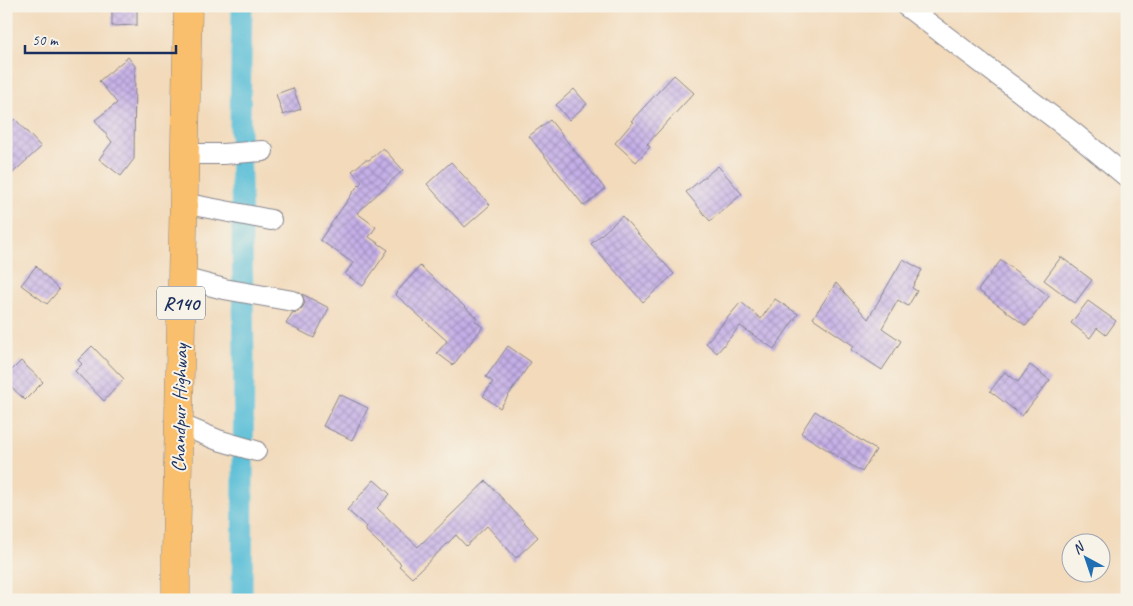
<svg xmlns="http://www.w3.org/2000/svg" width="1133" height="606" font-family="Caveat,sans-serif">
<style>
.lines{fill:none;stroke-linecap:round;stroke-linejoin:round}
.canal{stroke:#59bed7;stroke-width:21}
.building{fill:url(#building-cross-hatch)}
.street-casing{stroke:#86848c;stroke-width:22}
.primary-casing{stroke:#86848c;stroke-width:29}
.street{stroke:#fff;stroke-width:20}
.primary{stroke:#f9bf6c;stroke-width:28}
.labels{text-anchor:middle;stroke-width:4;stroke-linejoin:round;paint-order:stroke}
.shield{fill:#f7f3e8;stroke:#5d6a87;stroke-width:1}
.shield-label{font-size:19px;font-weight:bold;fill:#1b2f5e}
.street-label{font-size:20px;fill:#1b2f5e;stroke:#f7f3e8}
</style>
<defs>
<pattern id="building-cross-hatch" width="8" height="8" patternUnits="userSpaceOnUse" patternTransform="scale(1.25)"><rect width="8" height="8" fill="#c5afe7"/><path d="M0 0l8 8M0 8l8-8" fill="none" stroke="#9f8fbe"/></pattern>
</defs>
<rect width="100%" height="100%" fill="#f7f3e8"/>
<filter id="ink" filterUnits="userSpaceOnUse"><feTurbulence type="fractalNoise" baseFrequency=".02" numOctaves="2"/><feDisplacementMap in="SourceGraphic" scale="10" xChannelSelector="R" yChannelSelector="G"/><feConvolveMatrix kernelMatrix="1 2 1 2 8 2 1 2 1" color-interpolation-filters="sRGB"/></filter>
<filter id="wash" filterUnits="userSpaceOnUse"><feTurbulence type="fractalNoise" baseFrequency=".0096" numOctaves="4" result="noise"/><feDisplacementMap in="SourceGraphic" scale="20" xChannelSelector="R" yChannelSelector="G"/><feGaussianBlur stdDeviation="1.12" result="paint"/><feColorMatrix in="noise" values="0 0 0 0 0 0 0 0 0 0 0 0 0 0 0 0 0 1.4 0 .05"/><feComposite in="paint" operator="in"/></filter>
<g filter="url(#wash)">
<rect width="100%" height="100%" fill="#f2dabb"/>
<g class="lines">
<polyline class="canal" points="242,600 244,356 240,124 242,6"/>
</g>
<g id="blocks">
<g class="building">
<polygon points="112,6 137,6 137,25 112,26"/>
<polygon points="128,57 135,66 134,159 121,176 99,159 112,142 95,120 117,103 99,81"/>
<polygon points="674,75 694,93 647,144 650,147 636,162 615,143 633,122 631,121"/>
<polygon points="293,88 301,109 283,115 276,94"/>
<polygon points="574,89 587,104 569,120 556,105"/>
<polygon points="15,119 41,147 6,179 6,127"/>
<polygon points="550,120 605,189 584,206 529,136"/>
<polygon points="383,148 403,170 357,213 376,227 369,237 388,250 363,286 345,274 353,263 320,240 356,188 362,182 352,171 365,160 369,160"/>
<polygon points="451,162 490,205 465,227 427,184"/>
<polygon points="718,166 742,194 710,221 686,192"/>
<polygon points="622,216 674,274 643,302 591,244"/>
<polygon points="1061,257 1092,280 1075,303 1044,280"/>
<polygon points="903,259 922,270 912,288 917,291 908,306 898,300 882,328 901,341 882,370 851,350 854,346 813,318 836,283 868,319"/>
<polygon points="1001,260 1049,296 1026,326 978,290"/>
<polygon points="36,266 59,290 47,304 21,285"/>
<polygon points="420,266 477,318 475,321 483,327 453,365 437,353 447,341 395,294"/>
<polygon points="302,294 329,308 314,338 286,324 292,313 298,312 302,308 305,303"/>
<polygon points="775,299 798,314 774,349 740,326 717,353 706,343 741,302 761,319"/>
<polygon points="1088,301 1116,321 1106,335 1097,328 1090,338 1071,323"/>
<polygon points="92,346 124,379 104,401 75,371 82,364 78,360"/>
<polygon points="508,346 531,362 500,408 483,396 493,382 486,377"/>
<polygon points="21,361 43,382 25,400 6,382 6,376"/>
<polygon points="1030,365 1050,380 1022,416 990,391 1005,372 1018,382"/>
<polygon points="339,394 368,408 352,440 323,426"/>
<polygon points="815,411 876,450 862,472 801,433"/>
<polygon points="374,480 390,494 377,508 418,547 486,481 538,537 516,558 487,526 466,546 456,535 412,578 399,566 401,564 364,529 367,527 347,510"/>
</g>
</g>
</g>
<g filter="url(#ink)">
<use href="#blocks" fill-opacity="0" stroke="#86848c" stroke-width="1"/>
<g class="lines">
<defs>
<g id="street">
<polyline points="906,6 1074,133 1127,177"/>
<polyline points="185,154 223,154 263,151"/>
<polyline points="183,203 271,220"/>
<polyline points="182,278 224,289 293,301"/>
<polyline points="179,424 218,440 256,451"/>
</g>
<polyline id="primary" points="176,600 176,551 188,6"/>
</defs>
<use href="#street" class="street-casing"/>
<use href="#primary" class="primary-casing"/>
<use href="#street" class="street"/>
<use href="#primary" class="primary"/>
</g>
</g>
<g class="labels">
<rect class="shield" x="157" y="286.5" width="48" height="33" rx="4"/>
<g class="shield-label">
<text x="181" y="310">R140</text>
</g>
<g class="street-label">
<text transform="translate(179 408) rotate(-89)" y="7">Chandpur Highway</text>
</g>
</g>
<rect width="1133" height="606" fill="none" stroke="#f7f3e8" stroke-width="25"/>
<g transform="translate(1086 558) rotate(320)"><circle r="24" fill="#f7f3e8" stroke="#9fa5b1"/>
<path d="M0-4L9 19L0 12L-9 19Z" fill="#1f6fb2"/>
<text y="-8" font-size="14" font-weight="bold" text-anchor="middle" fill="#1b2f5e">N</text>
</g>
<path d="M25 45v8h151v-8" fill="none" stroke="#1b2f5e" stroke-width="2.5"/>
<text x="32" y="45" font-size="15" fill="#1b2f5e" stroke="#f7f3e8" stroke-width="4" paint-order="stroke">50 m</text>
</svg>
